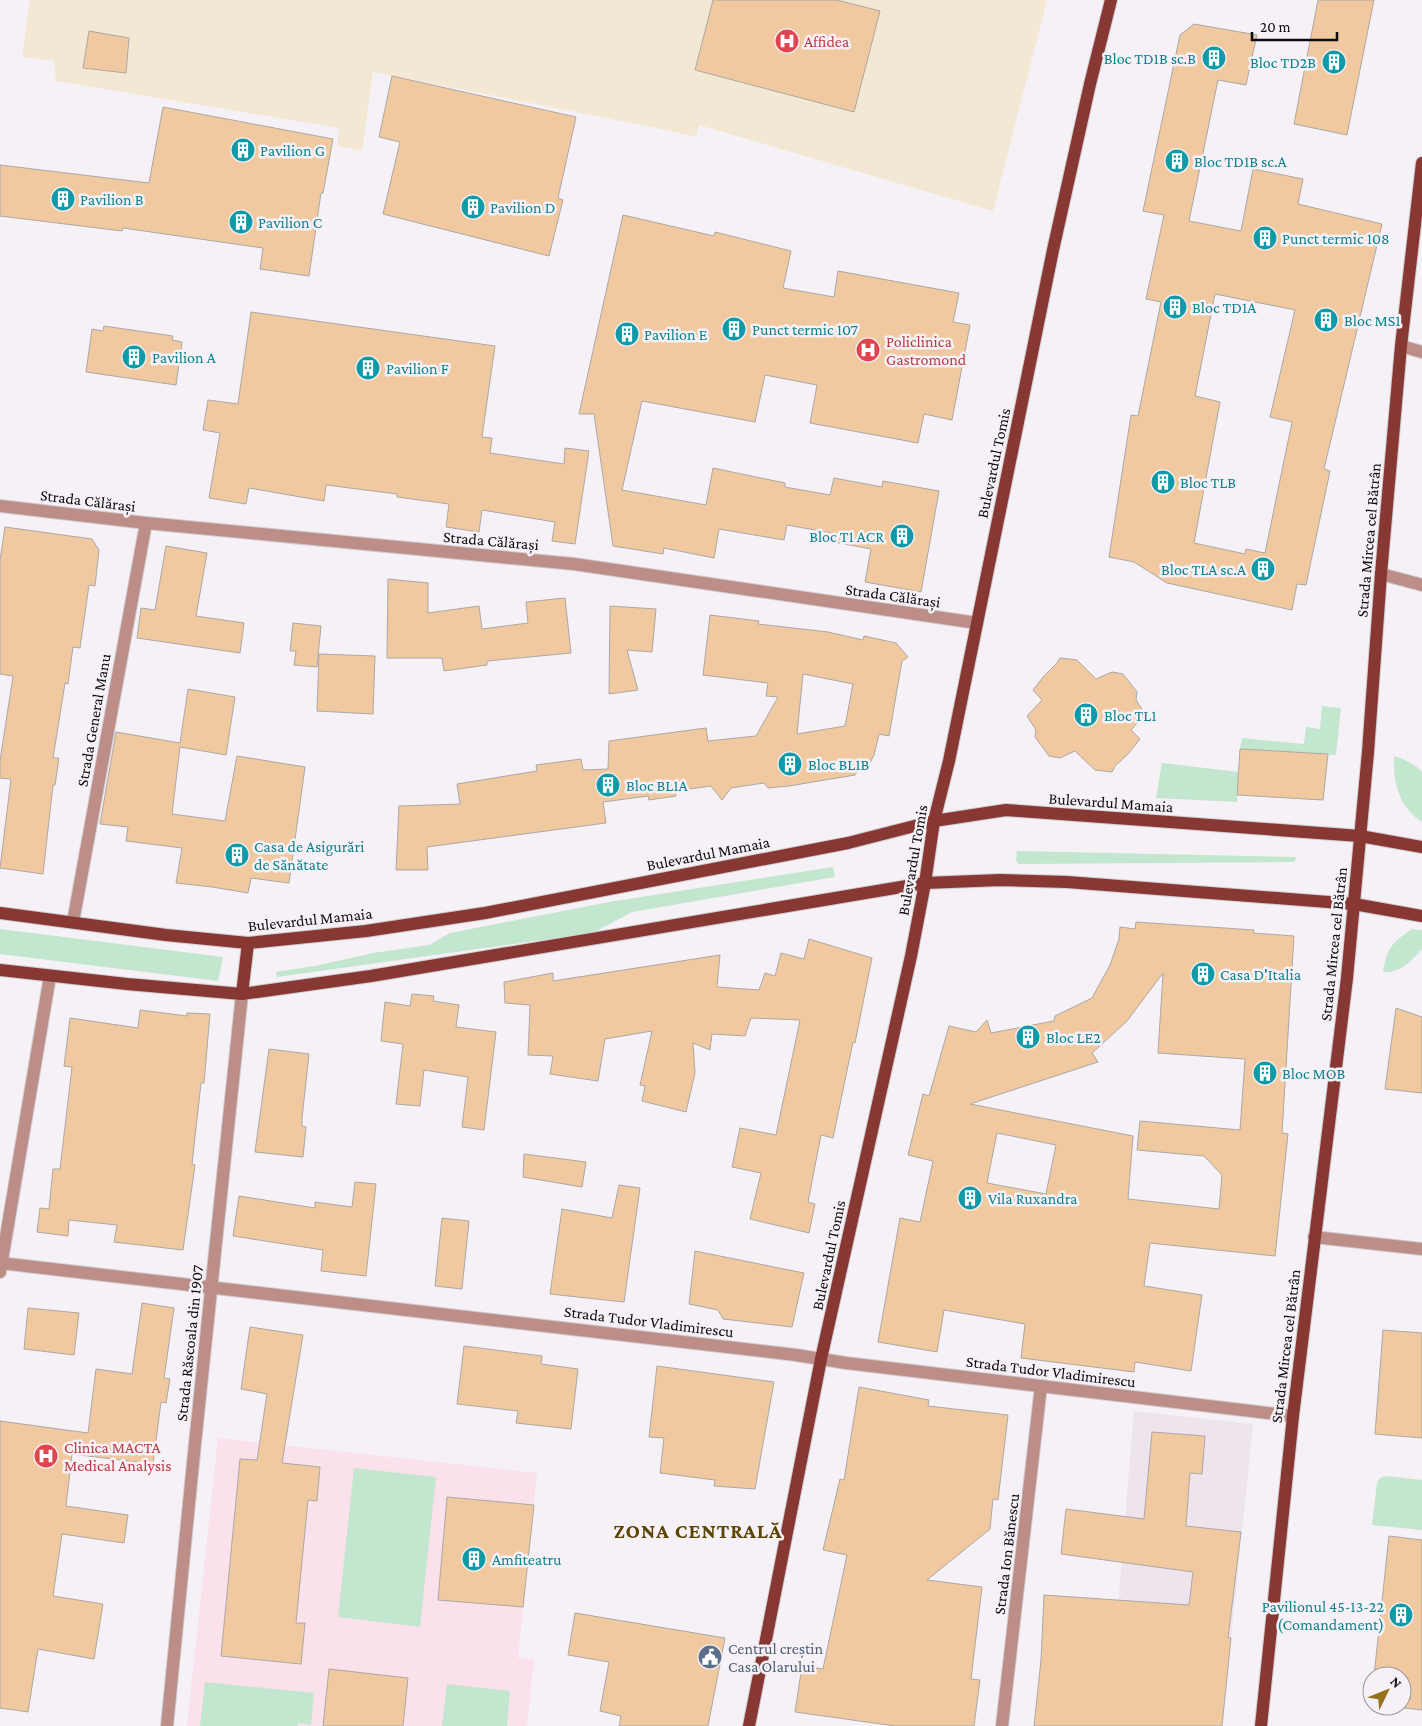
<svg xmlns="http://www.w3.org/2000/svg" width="1422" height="1726" font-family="'Crimson Pro',serif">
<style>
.built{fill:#eee4ee}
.education{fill:#fae1eb}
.medical{fill:#f3e8d3}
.green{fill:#c3e6cf}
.building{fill:#f0c9a1;stroke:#aca8a4;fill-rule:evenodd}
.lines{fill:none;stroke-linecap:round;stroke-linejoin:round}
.minor-casing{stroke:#d1ccd1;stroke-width:14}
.major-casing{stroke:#d1ccd1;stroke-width:14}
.minor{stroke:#bd8e88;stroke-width:12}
.major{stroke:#873832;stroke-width:12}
.labels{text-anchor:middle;stroke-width:5;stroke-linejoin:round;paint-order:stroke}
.health-label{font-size:16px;fill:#be3a42;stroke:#f6f1f6;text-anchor:start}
.culture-label{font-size:16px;fill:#0d838f;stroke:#f6f1f6;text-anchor:start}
.street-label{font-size:16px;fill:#0d0c0d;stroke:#f6f1f6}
.service-label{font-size:16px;fill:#4e5e75;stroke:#f6f1f6;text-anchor:start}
.district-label{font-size:21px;font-weight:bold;letter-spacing:1px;fill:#5b4404;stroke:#f6f1f6}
</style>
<rect width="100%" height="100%" fill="#f6f1f6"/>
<polygon class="built" points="1134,1411 1253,1424 1222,1726 1108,1726"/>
<polygon class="education" points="218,1438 537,1473 518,1658 534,1660 527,1726 187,1726"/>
<polygon class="medical" points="30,0 1047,0 993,211 699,125 696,137 656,128 373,72 362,151 337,146 339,128 56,81 54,61 22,57"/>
<g class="green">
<polygon points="1322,706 1341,708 1336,755 1240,749 1242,738 1304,744 1306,727 1320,729"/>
<path d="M1394,756c12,4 20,7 28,16v50c-23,-15 -29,-39 -28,-66z"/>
<polygon points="1162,763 1239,772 1237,802 1156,798"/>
<polygon points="1017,851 1297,857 1294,862 1019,864 1016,861"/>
<polygon points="833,867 835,877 632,912 593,933 277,977 276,972 320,965 373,953 429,945 450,933 609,902"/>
<polygon points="0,929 223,957 218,981 0,954"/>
<path d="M1412,929l10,1v19c-11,13 -22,24 -39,23 4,-25 9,-29 29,-43z"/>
<polygon points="354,1468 436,1477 420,1627 338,1617"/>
<polygon points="1386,1476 1422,1480 1422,1530 1372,1525 1377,1483 1380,1478"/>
<polygon points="205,1682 314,1693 311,1725 298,1723 298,1726 200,1726"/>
<polygon points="447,1684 510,1691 507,1726 442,1726"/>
</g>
<g class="building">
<polygon points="713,0 837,0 880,11 854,112 695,70"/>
<polygon points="1318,0 1374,0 1347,135 1294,124"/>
<path d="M1194,24l63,11 -11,50 -28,-5 -29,141 52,10 12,-62 50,10 -5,25 84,20 -58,245 6,2 -24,114 -9,-1 -5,26 -125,-27 -33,-21 -25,-5 22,-142 7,1 23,-114 -15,-3 18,-84 -21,-4 37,-176zM1215,294l80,16 -25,107 22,5 -27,131 -19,-4 -1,5 -51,-11 26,-141 -25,-6z"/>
<polygon points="89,31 129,38 126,73 83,68"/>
<polygon points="392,76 576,117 558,198 563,200 549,256 383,214 400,142 379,137"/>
<polygon points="163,107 333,139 323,193 321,193 309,276 260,269 263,248 123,228 122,231 0,216 0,165 149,183"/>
<polygon points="623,215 714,236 715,232 791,251 783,288 834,297 838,271 959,293 953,322 970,325 952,420 924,414 918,443 810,423 817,385 765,375 755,422 642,401 622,490 706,505 713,468 785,483 785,487 830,495 834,478 882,487 883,481 939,491 921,592 865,582 871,549 829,541 831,533 787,525 784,540 719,529 714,558 664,548 663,554 613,546 594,414 579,414"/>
<polygon points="251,312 495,346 482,437 492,438 490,453 564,464 565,448 589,451 575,544 552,541 555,522 482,510 479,532 446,527 449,504 397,497 397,494 326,485 324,501 249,488 246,504 209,498 220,433 203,430 208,400 238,404"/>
<polygon points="104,326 173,336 172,340 182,342 176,385 86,372 92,329 103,331"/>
<polygon points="5,527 92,539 99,550 95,586 89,585 80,648 73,647 68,684 65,683 53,758 59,758 55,785 53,785 43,874 0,868 11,779 0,778 0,761 13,676 0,674 0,560"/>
<polygon points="166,546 207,553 196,616 244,623 240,653 137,638 141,608 155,610"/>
<polygon points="388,579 428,583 428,613 479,606 482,629 528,623 526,602 565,598 571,653 487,661 487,665 444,671 442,658 387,658"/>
<polygon points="610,606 656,609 652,652 627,650 638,690 609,694"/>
<path d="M710,615l49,6 -1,3 70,8 35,8 1,-4 32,7 12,14 -6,4 -13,75 -10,-2 -5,21 -8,15h-8l-3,5 -66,11 -21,2 -4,-5 -33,5 -9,12 -11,-14 -36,5 1,5 -27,4 -1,-4 -45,6 3,21 -179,24 1,23h-32l3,-64 61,-2 -3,-20 80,-13 -1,-6 45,-6 2,11 25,-1 1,-28 97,-13 2,13 48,-5 22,-39 -12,-1 2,-13 -65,-8zM803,674l50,10 -8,42 -48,8z"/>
<polygon points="293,623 321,626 317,667 294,665 296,651 290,651"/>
<polygon points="319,654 375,656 373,714 317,711"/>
<polygon points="1060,658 1077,660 1096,679 1112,672 1123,674 1137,692 1136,700 1145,714 1131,730 1140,739 1128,754 1115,766 1112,772 1095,770 1075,751 1060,758 1049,756 1035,737 1036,730 1027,716 1042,700 1033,690 1044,676 1056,664"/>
<polygon points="188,689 235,697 226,755 180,747 172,814 225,821 237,756 305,767 289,883 251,878 248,893 212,887 176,883 182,848 126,841 128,827 100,824 116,732 180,743"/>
<polygon points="1240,749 1328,754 1323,800 1237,795"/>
<path d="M1136,922l118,8 -1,3 41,3 -12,197 6,1 -13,122 -125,-13 -6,43 58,9 -11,76 -56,-9 -1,10 -113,-14 4,-34 -81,-14 -7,42 -59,-10 22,-124 20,4 13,-61 -25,-6 15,-61 6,2 20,-70 27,6 11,-12 4,13 63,-12 1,-5 37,-18 18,-33 9,-26 1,-12 15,2zM1163,973l-5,80 87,6 -5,71 -100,-9 -3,29 67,6 18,19 -3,34 -91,-10 5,-63 -163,-32 128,-42 -6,-9 35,-32zM997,1133l59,12 -10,49 -59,-11z"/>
<polygon points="809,939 872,958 855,1043 853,1042 833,1138 821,1135 808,1202 815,1204 809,1233 750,1219 761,1173 732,1167 740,1128 776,1135 800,1020 751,1018 745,1036 712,1034 710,1050 693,1043 695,1073 686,1112 642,1101 645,1086 640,1085 652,1031 605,1039 598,1081 550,1074 553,1056 528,1055 530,1005 505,1003 504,982 553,973 553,981 720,955 717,987 759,990 765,973 775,976 781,953 804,959"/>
<polygon points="412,994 434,996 433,1001 459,1005 456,1027 496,1032 484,1130 462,1127 468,1077 424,1070 420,1106 396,1104 403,1044 381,1041 385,1002 410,1006"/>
<polygon points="1396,1008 1422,1017 1422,1093 1385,1089"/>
<polygon points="140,1010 187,1016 187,1013 210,1014 204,1083 201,1083 192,1164 195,1165 183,1250 114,1242 117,1225 69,1220 68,1236 37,1232 40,1208 49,1209 53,1169 60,1169 72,1067 64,1066 70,1018 138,1028"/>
<polygon points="269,1049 309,1054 302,1118 302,1126 306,1127 303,1157 255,1152"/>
<polygon points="524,1154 586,1162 582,1187 523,1177"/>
<polygon points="355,1182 376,1184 366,1276 321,1271 323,1250 233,1236 239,1196 315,1208 315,1202 352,1207"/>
<polygon points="619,1185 640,1188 624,1302 550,1294 562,1209 612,1218"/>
<polygon points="442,1218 469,1221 462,1289 435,1286"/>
<polygon points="695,1251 804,1273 792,1327 723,1319 718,1310 689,1304"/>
<polygon points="142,1303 174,1308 164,1378 170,1379 166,1403 161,1402 153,1464 72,1454 66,1506 128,1515 124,1543 62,1534 53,1596 103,1604 94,1659 38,1649 28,1712 0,1708 0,1421 88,1433 96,1369 132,1374"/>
<polygon points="28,1308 79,1313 74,1355 24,1349"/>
<polygon points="250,1327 303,1335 282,1463 320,1467 317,1501 308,1500 296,1623 305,1623 301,1664 221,1656 240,1459 257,1460 267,1394 241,1389"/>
<polygon points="1383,1330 1422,1333 1422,1438 1375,1434"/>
<polygon points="464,1346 542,1356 541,1364 578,1369 571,1429 516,1423 518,1411 457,1404"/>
<polygon points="657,1366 774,1382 755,1489 714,1486 715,1480 660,1473 664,1438 649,1437"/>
<polygon points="859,1387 929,1400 928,1406 1008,1415 998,1500 993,1499 990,1529 927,1580 982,1587 971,1679 980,1680 974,1726 895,1726 795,1712 802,1666 823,1669 847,1555 823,1550 840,1479 844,1480"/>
<polygon points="1152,1432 1205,1436 1202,1474 1190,1473 1186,1526 1241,1532 1228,1638 1231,1638 1222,1726 1034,1726 1041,1660 1044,1595 1189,1605 1193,1572 1061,1554 1066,1509 1144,1519"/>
<polygon points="447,1497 534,1505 523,1607 438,1600"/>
<polygon points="1389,1536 1422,1540 1422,1710 1388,1706 1402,1706 1402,1676 1374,1676"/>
<polygon points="575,1613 725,1638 708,1726 619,1726 621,1716 600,1711 609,1662 568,1655"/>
<polygon points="329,1669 408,1678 403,1726 323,1726"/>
</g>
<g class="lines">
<defs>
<g id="minor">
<polyline points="1401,346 1422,352"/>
<polyline points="0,506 146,523 574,564 977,623"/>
<polyline points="1381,574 1422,585"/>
<polyline points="73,922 146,523"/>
<polyline points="1314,1237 1422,1249"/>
<polyline points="0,1263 796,1355 846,1363 1293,1416"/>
<polyline points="0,1272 50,976"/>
<polyline points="167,1726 194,1453 242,994"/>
<polyline points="1002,1726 1041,1386"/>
</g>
<g id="major">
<polyline points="0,913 166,935 248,943 366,931 485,913 848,843 934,821 1006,810 1360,836 1422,847"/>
<polyline points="0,970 127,984 242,994 371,976 925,883 1000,880 1067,882 1354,904 1422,916"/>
<polyline points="242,994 248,943"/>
<polyline points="749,1726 821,1359 911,956 925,883 934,821 949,761 1053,250 1090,84 1111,0"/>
<polyline points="1261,1726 1293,1416 1347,978 1368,752 1381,574 1401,346 1422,163"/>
</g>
</defs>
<use href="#minor" class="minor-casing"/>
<use href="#major" class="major-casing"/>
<use href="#minor" class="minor"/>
<use href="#major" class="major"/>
</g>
<defs>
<symbol id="hospital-disc" viewBox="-11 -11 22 22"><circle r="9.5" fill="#e0444e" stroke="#f6f1f6"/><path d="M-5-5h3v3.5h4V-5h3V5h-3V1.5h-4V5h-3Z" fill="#fff"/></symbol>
<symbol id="building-disc" viewBox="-11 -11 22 22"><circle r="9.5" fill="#0f9aa8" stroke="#f6f1f6"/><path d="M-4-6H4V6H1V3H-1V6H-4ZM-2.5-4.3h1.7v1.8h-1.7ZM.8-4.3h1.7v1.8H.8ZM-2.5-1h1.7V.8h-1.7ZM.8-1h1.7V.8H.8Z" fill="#fff"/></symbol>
<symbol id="civic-disc" viewBox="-11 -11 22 22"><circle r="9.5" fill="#5c6f8a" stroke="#f6f1f6"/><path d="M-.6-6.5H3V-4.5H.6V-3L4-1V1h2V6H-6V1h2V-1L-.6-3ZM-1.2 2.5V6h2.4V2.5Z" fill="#fff"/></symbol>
</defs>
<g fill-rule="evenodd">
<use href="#hospital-disc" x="773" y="27" width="28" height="28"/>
<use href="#building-disc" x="1200" y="44" width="28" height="28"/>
<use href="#building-disc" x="1320" y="48" width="28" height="28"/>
<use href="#building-disc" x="229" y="136" width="28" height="28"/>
<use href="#building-disc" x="1163" y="147" width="28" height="28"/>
<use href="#building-disc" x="49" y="185" width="28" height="28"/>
<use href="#building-disc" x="459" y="193" width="28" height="28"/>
<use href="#building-disc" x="227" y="208" width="28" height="28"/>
<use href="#building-disc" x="1251" y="224" width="28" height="28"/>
<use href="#building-disc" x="1161" y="293" width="28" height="28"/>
<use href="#building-disc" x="1312" y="306" width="28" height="28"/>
<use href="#building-disc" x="720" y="315" width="28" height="28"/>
<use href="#building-disc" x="613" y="320" width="28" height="28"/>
<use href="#hospital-disc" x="854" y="336" width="28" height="28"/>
<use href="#building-disc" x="120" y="343" width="28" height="28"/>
<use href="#building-disc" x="354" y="354" width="28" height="28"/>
<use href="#building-disc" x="1149" y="468" width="28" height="28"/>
<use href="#building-disc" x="888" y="522" width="28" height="28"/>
<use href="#building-disc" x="1249" y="555" width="28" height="28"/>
<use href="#building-disc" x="1072" y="701" width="28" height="28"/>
<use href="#building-disc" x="776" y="750" width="28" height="28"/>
<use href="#building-disc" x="594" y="771" width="28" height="28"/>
<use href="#building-disc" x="223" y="841" width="28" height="28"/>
<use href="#building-disc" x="1189" y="960" width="28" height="28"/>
<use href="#building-disc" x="1014" y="1023" width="28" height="28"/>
<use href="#building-disc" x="1251" y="1059" width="28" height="28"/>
<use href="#building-disc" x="956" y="1184" width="28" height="28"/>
<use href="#hospital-disc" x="32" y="1442" width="28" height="28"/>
<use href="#building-disc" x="460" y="1545" width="28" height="28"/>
<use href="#building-disc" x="1387" y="1601" width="28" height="28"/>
<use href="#civic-disc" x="696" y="1643" width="28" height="28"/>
</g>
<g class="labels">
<g class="health-label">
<text x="804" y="47">Affidea</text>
<text x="886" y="347">Policlinica<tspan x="886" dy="18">Gastromond</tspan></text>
<text x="64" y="1453">Clinica MACTA<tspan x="64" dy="18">Medical Analysis</tspan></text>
</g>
<g class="culture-label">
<text x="1196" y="64" text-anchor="end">Bloc TD1B sc.B</text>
<text x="1316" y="68" text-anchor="end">Bloc TD2B</text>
<text x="260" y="156">Pavilion G</text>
<text x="1194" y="167">Bloc TD1B sc.A</text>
<text x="80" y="205">Pavilion B</text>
<text x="490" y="213">Pavilion D</text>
<text x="258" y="228">Pavilion C</text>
<text x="1282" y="244">Punct termic 108</text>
<text x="1192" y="313">Bloc TD1A</text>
<text x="1344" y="326">Bloc MS1</text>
<text x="752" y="335">Punct termic 107</text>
<text x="644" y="340">Pavilion E</text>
<text x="152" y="363">Pavilion A</text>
<text x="386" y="374">Pavilion F</text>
<text x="1180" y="488">Bloc TLB</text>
<text x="884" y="542" text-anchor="end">Bloc T1 ACR</text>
<text x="1246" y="575" text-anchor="end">Bloc TLA sc.A</text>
<text x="1104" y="721">Bloc TL1</text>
<text x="808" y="770">Bloc BL1B</text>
<text x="626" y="791">Bloc BL1A</text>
<text x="254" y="852">Casa de Asigurări<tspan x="254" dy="18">de Sănătate</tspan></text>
<text x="1220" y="980">Casa D'Italia</text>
<text x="1046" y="1043">Bloc LE2</text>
<text x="1282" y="1079">Bloc MOB</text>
<text x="988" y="1204">Vila Ruxandra</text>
<text x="492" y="1565">Amfiteatru</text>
<text x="1384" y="1612" text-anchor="end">Pavilionul 45-13-22<tspan x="1384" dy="18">(Comandament)</tspan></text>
</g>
<g class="street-label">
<text transform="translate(993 463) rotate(-78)" y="6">Bulevardul Tomis</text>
<text transform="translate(88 500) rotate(7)" y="6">Strada Călărași</text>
<text transform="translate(491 540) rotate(5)" y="6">Strada Călărași</text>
<text transform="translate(1368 540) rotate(-85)" y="6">Strada Mircea cel Bătrân</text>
<text transform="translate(893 595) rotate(8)" y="6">Strada Călărași</text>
<text transform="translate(93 720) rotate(-80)" y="6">Strada General Manu</text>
<text transform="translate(1111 802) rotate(4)" y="6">Bulevardul Mamaia</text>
<text transform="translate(708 853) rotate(-11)" y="6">Bulevardul Mamaia</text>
<text transform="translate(912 860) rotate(-80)" y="6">Bulevardul Tomis</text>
<text transform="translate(310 919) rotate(-6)" y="6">Bulevardul Mamaia</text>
<text transform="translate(1333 944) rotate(-84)" y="6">Strada Mircea cel Bătrân</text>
<text transform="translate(828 1255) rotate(-78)" y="6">Bulevardul Tomis</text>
<text transform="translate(649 1321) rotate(7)" y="6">Strada Tudor Vladimirescu</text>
<text transform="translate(189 1343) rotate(-84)" y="6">Strada Răscoala din 1907</text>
<text transform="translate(1285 1346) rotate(-83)" y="6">Strada Mircea cel Bătrân</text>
<text transform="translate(1051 1371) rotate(7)" y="6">Strada Tudor Vladimirescu</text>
<text transform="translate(1006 1554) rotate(-83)" y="6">Strada Ion Bănescu</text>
</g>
<g class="service-label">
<text x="728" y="1654">Centrul creștin<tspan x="728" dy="18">Casa Olarului</tspan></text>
</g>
<g class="district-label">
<text x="698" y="1538">ZONA CENTRALĂ</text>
</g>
</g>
<g transform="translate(1387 1691) rotate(47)"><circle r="24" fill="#f6f1f6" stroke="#999599"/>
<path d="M0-4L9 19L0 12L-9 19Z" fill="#96741d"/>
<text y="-8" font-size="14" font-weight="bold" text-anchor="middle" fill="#0d0c0d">N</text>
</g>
<path d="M1252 32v8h85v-8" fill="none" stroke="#0d0c0d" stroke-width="2.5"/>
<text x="1260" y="32" font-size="15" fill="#0d0c0d" stroke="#f6f1f6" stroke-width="4" paint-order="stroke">20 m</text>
</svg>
